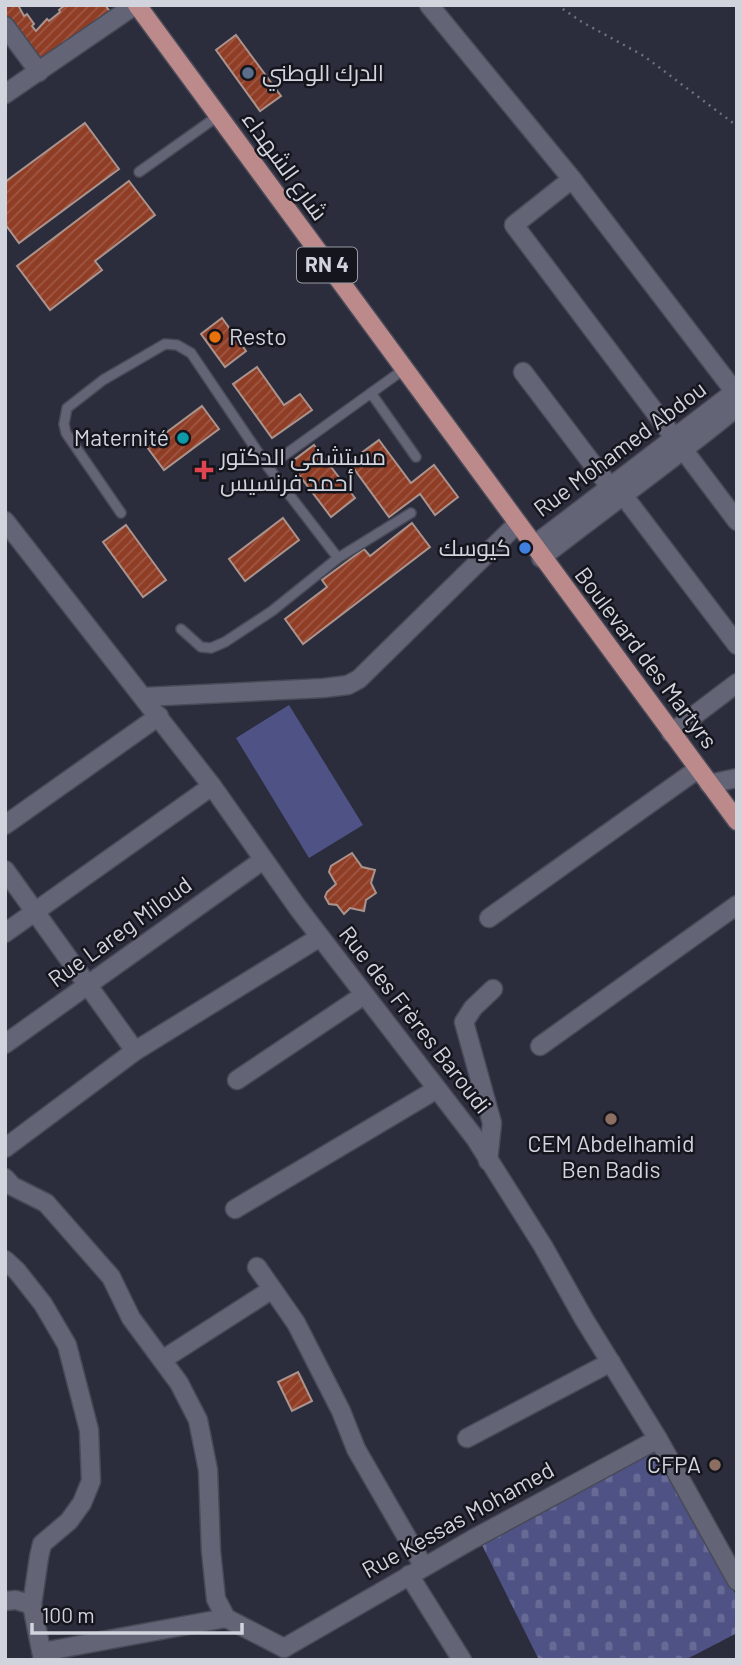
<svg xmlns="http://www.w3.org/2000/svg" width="742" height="1665" font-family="Barlow,Cairo,sans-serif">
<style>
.grass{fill:#4f5284}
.cemetery{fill:url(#cemetery-stones)}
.building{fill:url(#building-hatch);stroke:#aa948d;stroke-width:2}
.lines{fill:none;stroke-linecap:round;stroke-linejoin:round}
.lane-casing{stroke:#494a57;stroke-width:12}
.street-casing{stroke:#494a57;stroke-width:21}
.secondary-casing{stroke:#494a57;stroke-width:21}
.primary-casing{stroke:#494a57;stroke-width:21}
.path{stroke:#6f717e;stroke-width:2.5;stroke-dasharray:2 5;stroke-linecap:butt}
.lane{stroke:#636577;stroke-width:9}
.street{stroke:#636577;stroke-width:18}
.secondary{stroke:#636577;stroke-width:18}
.primary{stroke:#bc8a8b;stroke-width:18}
.service-dot{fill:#5c6f8a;stroke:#15161d;stroke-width:2.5}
.food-dot{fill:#e8710a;stroke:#15161d;stroke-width:2.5}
.culture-dot{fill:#0f9aa8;stroke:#15161d;stroke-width:2.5}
.health-dot{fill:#e0444e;stroke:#15161d;stroke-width:2.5}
.shop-dot{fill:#3f7fe0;stroke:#15161d;stroke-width:2.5}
.education-dot{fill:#8d6e63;stroke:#15161d;stroke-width:2.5}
.labels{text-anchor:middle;stroke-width:5;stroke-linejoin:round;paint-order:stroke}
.shield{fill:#15161d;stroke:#999aa3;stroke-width:2}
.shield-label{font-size:21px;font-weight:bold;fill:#d1d3dd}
.poi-label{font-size:23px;fill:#d1d3dd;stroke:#15161d;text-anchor:start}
.street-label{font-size:23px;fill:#d1d3dd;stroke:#15161d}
</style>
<defs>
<pattern id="cemetery-stones" width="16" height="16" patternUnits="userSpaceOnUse" patternTransform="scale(1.75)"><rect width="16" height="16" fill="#4f5284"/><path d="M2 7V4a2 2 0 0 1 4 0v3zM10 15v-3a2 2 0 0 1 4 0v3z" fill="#676a95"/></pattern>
<pattern id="building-hatch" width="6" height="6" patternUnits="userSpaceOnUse" patternTransform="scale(1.75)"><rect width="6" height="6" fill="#903d26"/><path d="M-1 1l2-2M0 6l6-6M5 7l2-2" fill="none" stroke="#9f5845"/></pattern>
</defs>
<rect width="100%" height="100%" fill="#2b2d3d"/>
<polygon class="grass" points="289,705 363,825 309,858 236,738"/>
<polygon class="cemetery" points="655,1446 737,1597 737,1633 685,1660 539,1660 480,1541"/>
<g class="building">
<polygon points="5,5 18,5 24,16 27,14 34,24 32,26 36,31 47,19 49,21 60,12 59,10 65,5 105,5 111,13 37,66 5,23"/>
<polygon points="236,35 281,96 260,111 216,50"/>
<polygon points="85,123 119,169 19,243 5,224 5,182"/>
<polygon points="129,181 155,215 95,261 102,270 50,310 17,266"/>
<polygon points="222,318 246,351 225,367 201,334"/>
<polygon points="257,367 284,405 300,394 312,410 272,438 233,384"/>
<polygon points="202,406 219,429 164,470 147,447"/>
<polygon points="379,440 411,483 434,465 458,497 435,515 420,494 389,517 349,462"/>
<polygon points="314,445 355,498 331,517 290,463"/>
<polygon points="283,518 299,540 245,581 229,559"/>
<polygon points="412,523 430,547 303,644 285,619 327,587 322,580 364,549 370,556"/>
<polygon points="126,525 166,580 143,597 103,542"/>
<polygon points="352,853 362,867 375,870 371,883 376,893 366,900 364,911 350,908 344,914 337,905 329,904 325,897 327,892 336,884 329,872 331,866"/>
<polygon points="298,1372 312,1401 292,1411 278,1382"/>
</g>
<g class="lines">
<defs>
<g id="lane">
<polyline points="139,172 218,116"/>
<polyline points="371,393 416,457"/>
<polyline points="268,467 403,370"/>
<polyline points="121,513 66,433 64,424 67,408 103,380 165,344 177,345 191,353 268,467 338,558"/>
<polyline points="181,629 201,647 211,648 225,642 272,611 338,558 411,513"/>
</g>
<g id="street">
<polyline points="429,5 572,179 735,392"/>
<polyline points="5,26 39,72"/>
<polyline points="5,94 135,5"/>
<polyline points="572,179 514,225 737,521"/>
<polyline points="523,372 610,487 623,495 737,645"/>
<polyline points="144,697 324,688 348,685 359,679 517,524"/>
<polyline points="671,733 737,683"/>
<polyline points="709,784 737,778"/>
<polyline points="5,825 159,716"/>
<polyline points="5,870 135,1051"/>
<polyline points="489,918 698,769"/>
<polyline points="5,933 212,786"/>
<polyline points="5,1044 263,860"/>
<polyline points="540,1046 737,905"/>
<polyline points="237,1080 364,995"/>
<polyline points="5,1148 135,1051 320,937"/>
<polyline points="488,1161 492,1123 464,1022 473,1008 493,989"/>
<polyline points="5,1178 12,1186 46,1203 111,1277 131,1318 179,1383 198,1420 208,1470 211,1551 216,1599 226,1618 284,1648"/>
<polyline points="235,1209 437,1089"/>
<polyline points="5,1260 17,1271 43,1304 67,1345 89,1430 91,1481 82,1503 69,1521 42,1544 39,1557 32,1605 43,1660"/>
<polyline points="257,1267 296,1323 341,1411 356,1449 424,1567"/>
<polyline points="162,1360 271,1290"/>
<polyline points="467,1438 611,1362"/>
<polyline points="409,1575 462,1660"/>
<polyline points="5,1601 16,1600 32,1605"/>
<polyline points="284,1648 473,1539 658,1439"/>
<polyline points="42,1652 226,1618"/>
</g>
<g id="secondary">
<polyline points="5,521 212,786 298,908 475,1138 543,1246 584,1319 658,1439 737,1581"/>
<polyline points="533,546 737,390"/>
<path d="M541,558c65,-51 132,-98 196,-151"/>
</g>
<polyline id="primary" points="137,5 737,821"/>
</defs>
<use href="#lane" class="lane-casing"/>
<use href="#street" class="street-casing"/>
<use href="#secondary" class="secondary-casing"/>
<use href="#primary" class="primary-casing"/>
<polyline class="path" points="557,5 582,22 644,56 737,126"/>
<use href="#lane" class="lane"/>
<use href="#street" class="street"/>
<use href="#secondary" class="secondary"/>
<use href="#primary" class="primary"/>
</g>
<circle class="service-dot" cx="248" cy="73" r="7"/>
<circle class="food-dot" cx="215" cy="337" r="7"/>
<circle class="culture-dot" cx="183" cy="438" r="7"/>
<path class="health-dot" d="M200.5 459.5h7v7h7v7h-7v7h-7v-7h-7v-7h7z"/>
<circle class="shop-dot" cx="525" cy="548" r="7"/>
<g class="education-dot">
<circle cx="611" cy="1119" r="7"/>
<circle cx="715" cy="1465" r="7"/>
</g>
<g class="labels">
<rect class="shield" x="297" y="247.5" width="60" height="35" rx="5"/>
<g class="shield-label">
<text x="327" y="272">RN 4</text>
</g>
<g class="poi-label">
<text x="262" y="81">الدرك الوطني</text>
<text x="229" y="345">Resto</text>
<text x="169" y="446" text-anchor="end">Maternité</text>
<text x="220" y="465">مستشفى الدكتور<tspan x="220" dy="26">أحمد فرنسيس</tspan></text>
<text x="511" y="556" text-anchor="end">كيوسك</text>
<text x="611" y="1152" text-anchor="middle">CEM Abdelhamid<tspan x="611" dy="26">Ben Badis</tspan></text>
<text x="701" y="1473" text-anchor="end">CFPA</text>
</g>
<g class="street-label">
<text transform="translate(285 166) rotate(54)" y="8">شارع الشهداء</text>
<text transform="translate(620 449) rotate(-37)" y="8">Rue Mohamed Abdou</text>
<text transform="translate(646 658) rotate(53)" y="8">Boulevard des Martyrs</text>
<text transform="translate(120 932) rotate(-36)" y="8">Rue Lareg Miloud</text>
<text transform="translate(415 1020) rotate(52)" y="8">Rue des Frères Baroudi</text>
<text transform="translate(458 1520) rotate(-29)" y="8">Rue Kessas Mohamed</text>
</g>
</g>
<rect width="742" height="1665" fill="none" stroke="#d1d3dd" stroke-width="14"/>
<path d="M32 1623v10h210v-10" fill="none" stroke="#d1d3dd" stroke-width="3.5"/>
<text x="42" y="1623" font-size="21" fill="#d1d3dd" stroke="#15161d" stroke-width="5" paint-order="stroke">100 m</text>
</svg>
